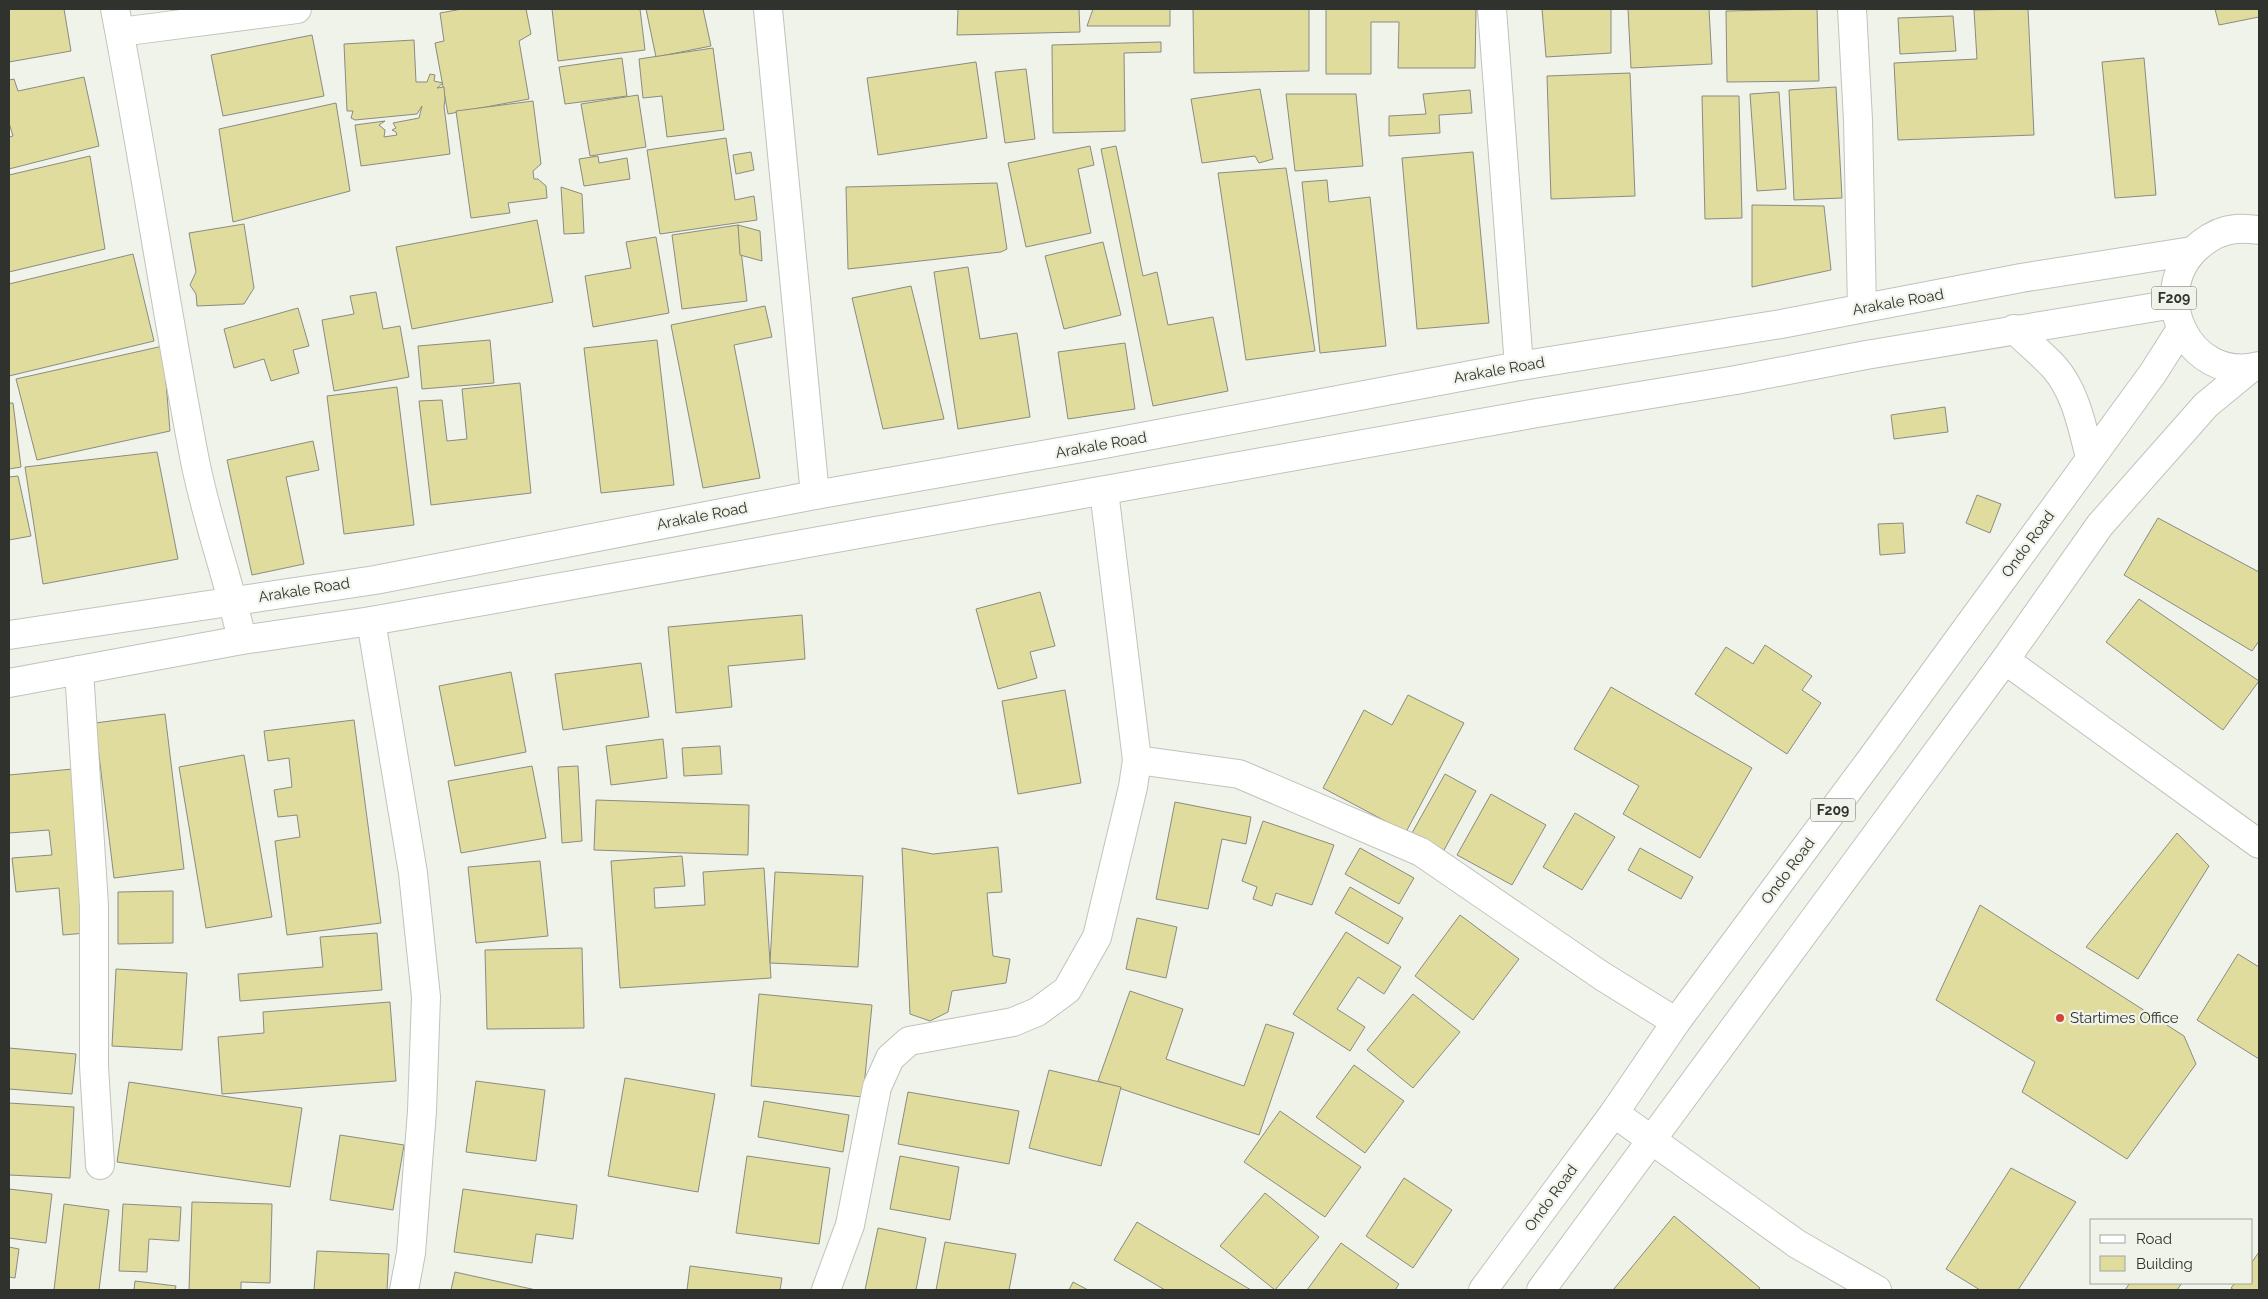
<svg xmlns="http://www.w3.org/2000/svg" width="2268" height="1299" font-family="Raleway,sans-serif">
<style>
.building{fill:#dfdc9d;stroke:#8b8b83}
.lines{fill:none;stroke-linecap:round;stroke-linejoin:round}
.minor-casing{stroke:#c0c3bb;stroke-width:30}
.secondary-casing{stroke:#c0c3bb;stroke-width:30}
.primary-casing{stroke:#c0c3bb;stroke-width:30}
.minor{stroke:#fff;stroke-width:28}
.secondary{stroke:#fff;stroke-width:28}
.primary{stroke:#fff;stroke-width:28}
.poi-dot{fill:#d24536;stroke:#eff3ea;stroke-width:2}
.labels{text-anchor:middle;stroke-width:4.5;stroke-linejoin:round;paint-order:stroke}
.shield{fill:#eff3ea;stroke:#696c66;stroke-width:1}
.shield-label{font-size:14px;font-weight:bold;fill:#30322e}
.street-label{font-size:15px;fill:#30322e;stroke:#eff3ea}
.poi-label{font-size:15px;fill:#30322e;stroke:#eff3ea;text-anchor:start}
</style>
<rect width="100%" height="100%" fill="#eff3ea"/>
<g class="building">
<polygon points="9,9 64,9 71,51 9,62"/>
<polygon points="462,9 526,9 531,34 519,41 529,99 448,114 435,43 444,41 440,13"/>
<polygon points="552,9 640,9 645,50 558,61"/>
<polygon points="646,9 703,9 711,46 656,57"/>
<polygon points="958,9 1079,9 1080,32 957,35"/>
<polygon points="1093,9 1170,9 1170,26 1087,26"/>
<polygon points="1193,9 1309,9 1309,71 1194,73"/>
<polygon points="1326,9 1476,9 1475,68 1398,68 1399,22 1371,22 1371,74 1326,74"/>
<polygon points="1542,9 1611,9 1611,53 1546,57"/>
<polygon points="1628,9 1709,9 1712,64 1631,68"/>
<polygon points="1817,9 1819,81 1727,82 1726,11"/>
<polygon points="2028,9 2034,135 1898,140 1894,63 1977,59 1974,10"/>
<polygon points="2215,9 2259,9 2259,17 2219,25"/>
<polygon points="1953,16 1956,51 1900,54 1898,18"/>
<polygon points="312,35 324,96 223,116 211,55"/>
<polygon points="414,40 416,82 427,82 430,74 435,75 434,81 443,83 437,88 444,87 445,100 444,106 450,154 361,166 355,125 385,121 379,125 385,130 384,137 397,135 396,132 392,130 396,128 393,123 419,118 422,106 417,114 355,120 351,118 353,111 347,111 344,44"/>
<polygon points="1161,42 1161,52 1124,53 1125,131 1053,133 1052,45"/>
<polygon points="713,48 724,130 667,137 662,96 643,98 639,59"/>
<polygon points="622,58 627,96 565,104 559,67"/>
<polygon points="2144,58 2156,195 2115,198 2102,62"/>
<polygon points="976,62 987,138 878,155 867,78"/>
<polygon points="1026,69 1035,139 1005,143 995,72"/>
<polygon points="1630,73 1635,196 1551,199 1547,76"/>
<polygon points="84,77 99,146 9,169 9,137 13,136 9,123 9,80 14,79 18,91"/>
<polygon points="1836,87 1842,198 1794,200 1789,90"/>
<polygon points="1260,89 1273,159 1259,163 1255,156 1202,163 1191,99"/>
<polygon points="1470,90 1472,113 1439,115 1440,133 1389,136 1389,116 1426,114 1423,94"/>
<polygon points="1779,92 1786,189 1757,191 1750,94"/>
<polygon points="1286,94 1356,94 1363,166 1295,171"/>
<polygon points="638,95 646,147 590,156 581,104"/>
<polygon points="1702,96 1739,96 1742,218 1705,219"/>
<polygon points="533,101 541,164 533,171 534,179 538,179 546,186 547,198 508,203 510,213 471,218 456,111"/>
<polygon points="336,103 350,191 233,222 219,129"/>
<polygon points="726,138 735,200 754,196 757,220 660,234 647,150"/>
<polygon points="1090,146 1094,165 1078,169 1091,233 1026,247 1008,163"/>
<polygon points="1116,146 1143,276 1157,272 1168,325 1213,317 1228,391 1153,406 1101,149"/>
<polygon points="751,152 754,170 736,174 733,155"/>
<polygon points="1473,152 1489,323 1417,329 1402,158"/>
<polygon points="90,156 105,249 9,272 9,175"/>
<polygon points="598,156 599,163 627,158 630,179 584,186 579,159"/>
<polygon points="1286,168 1315,351 1246,360 1218,173"/>
<polygon points="1327,180 1329,202 1370,197 1386,346 1320,353 1302,182"/>
<polygon points="997,183 1007,249 1001,252 848,269 846,187"/>
<polygon points="561,187 582,194 584,233 564,234"/>
<polygon points="1752,205 1824,206 1831,270 1752,287"/>
<polygon points="537,220 553,302 412,329 396,247"/>
<polygon points="244,224 254,288 244,304 197,306 196,294 190,285 196,272 189,233"/>
<polygon points="738,225 747,301 682,309 672,235"/>
<polygon points="738,225 760,231 762,261 740,255"/>
<polygon points="656,237 669,313 593,327 585,276 631,268 626,242"/>
<polygon points="1103,242 1121,315 1064,329 1045,256"/>
<polygon points="133,254 154,341 9,376 9,284"/>
<polygon points="968,267 980,339 1017,333 1030,417 958,429 934,272"/>
<polygon points="911,286 944,419 883,429 852,298"/>
<polygon points="376,292 383,329 400,326 409,377 334,391 322,320 354,314 350,296"/>
<polygon points="765,306 772,337 734,345 760,478 703,488 671,325"/>
<polygon points="298,308 309,346 293,350 299,373 271,381 264,359 234,368 224,329"/>
<polygon points="490,340 494,383 422,389 418,346"/>
<polygon points="657,340 674,485 601,493 584,348"/>
<polygon points="1125,343 1135,409 1068,419 1058,352"/>
<polygon points="163,346 170,431 37,460 16,379"/>
<polygon points="520,383 531,493 431,505 419,401 442,400 447,441 467,439 462,389"/>
<polygon points="397,387 414,525 344,534 327,396"/>
<polygon points="9,403 13,403 21,467 9,469"/>
<polygon points="1945,407 1948,432 1894,439 1891,415"/>
<polygon points="313,441 319,470 286,477 304,564 252,575 227,460"/>
<polygon points="157,452 178,559 43,584 25,467"/>
<polygon points="18,476 31,536 9,540 9,477"/>
<polygon points="1977,495 2001,504 1990,533 1966,523"/>
<polygon points="2158,518 2259,572 2259,641 2252,651 2124,575"/>
<polygon points="1903,523 1905,553 1880,555 1878,524"/>
<polygon points="1040,592 1055,646 1030,652 1037,678 998,689 976,609"/>
<polygon points="2139,599 2259,681 2223,730 2106,642"/>
<polygon points="802,615 805,659 728,666 732,707 676,713 668,627"/>
<polygon points="1765,645 1812,676 1802,690 1821,703 1787,754 1695,694 1726,647 1753,664"/>
<polygon points="641,663 649,717 563,730 555,674"/>
<polygon points="511,672 526,752 455,766 439,686"/>
<polygon points="1611,687 1752,768 1700,858 1623,814 1639,786 1574,749"/>
<polygon points="1065,690 1081,783 1018,794 1002,701"/>
<polygon points="1408,695 1464,723 1406,832 1323,788 1364,710 1392,725"/>
<polygon points="165,714 184,869 114,878 95,723"/>
<polygon points="354,720 381,923 287,935 275,841 300,837 297,815 278,817 274,790 292,787 289,758 268,761 264,731"/>
<polygon points="663,739 667,778 611,785 606,746"/>
<polygon points="720,746 722,774 684,776 682,748"/>
<polygon points="244,755 272,917 206,928 179,767"/>
<polygon points="532,766 546,838 461,853 448,781"/>
<polygon points="578,766 582,841 562,843 558,767"/>
<polygon points="73,769 86,933 63,935 59,888 16,892 12,858 52,855 49,830 9,833 9,775"/>
<polygon points="1445,774 1476,791 1444,850 1412,833"/>
<polygon points="1491,794 1546,825 1512,885 1457,855"/>
<polygon points="596,800 749,805 748,855 594,850"/>
<polygon points="1175,802 1251,817 1246,844 1222,839 1208,909 1156,899"/>
<polygon points="1575,813 1615,837 1582,890 1543,867"/>
<polygon points="1263,821 1334,845 1312,905 1276,893 1272,906 1253,899 1257,887 1242,881"/>
<polygon points="2177,833 2209,866 2138,979 2086,947"/>
<polygon points="998,847 1002,892 987,893 993,956 1010,959 1006,983 952,991 948,1012 930,1021 910,1014 902,848 933,854"/>
<polygon points="1360,848 1414,878 1399,904 1345,874"/>
<polygon points="1640,848 1693,877 1681,899 1628,870"/>
<polygon points="682,856 685,886 654,888 655,908 705,905 703,872 764,868 771,978 620,988 611,861"/>
<polygon points="540,861 548,936 476,943 468,867"/>
<polygon points="775,872 863,876 858,967 770,963"/>
<polygon points="1350,887 1403,918 1388,944 1335,913"/>
<polygon points="173,891 173,943 118,944 118,892"/>
<polygon points="1980,905 2184,1036 2196,1064 2127,1159 2022,1092 2035,1062 1936,1000"/>
<polygon points="1460,915 1519,959 1473,1020 1415,976"/>
<polygon points="1137,918 1177,927 1166,978 1126,969"/>
<polygon points="1346,932 1401,967 1384,994 1358,977 1337,1009 1365,1027 1350,1051 1293,1014"/>
<polygon points="377,933 382,990 240,1001 238,974 323,967 320,937"/>
<polygon points="582,948 584,1028 487,1029 485,950"/>
<polygon points="2238,954 2259,967 2259,1059 2197,1020"/>
<polygon points="116,969 187,973 182,1050 112,1046"/>
<polygon points="1130,991 1183,1009 1166,1059 1244,1086 1266,1024 1294,1033 1259,1135 1098,1081"/>
<polygon points="759,994 872,1005 863,1097 751,1086"/>
<polygon points="1413,994 1460,1032 1413,1088 1367,1050"/>
<polygon points="390,1002 396,1081 222,1094 218,1037 264,1033 263,1012"/>
<polygon points="9,1048 76,1054 72,1094 9,1089"/>
<polygon points="1354,1065 1404,1101 1365,1153 1316,1117"/>
<polygon points="1049,1070 1121,1087 1101,1166 1029,1148"/>
<polygon points="625,1078 715,1094 698,1192 608,1176"/>
<polygon points="476,1081 545,1090 536,1161 466,1152"/>
<polygon points="129,1082 302,1108 290,1187 117,1162"/>
<polygon points="908,1092 1019,1111 1009,1164 898,1144"/>
<polygon points="764,1101 849,1115 843,1152 758,1137"/>
<polygon points="9,1103 74,1107 70,1178 9,1175"/>
<polygon points="1280,1111 1361,1167 1325,1217 1244,1162"/>
<polygon points="340,1135 404,1145 393,1210 330,1200"/>
<polygon points="747,1156 830,1168 819,1244 736,1233"/>
<polygon points="900,1156 959,1167 950,1220 890,1209"/>
<polygon points="2011,1168 2076,1202 2018,1290 1980,1290 1946,1269"/>
<polygon points="1404,1178 1452,1210 1413,1268 1366,1236"/>
<polygon points="9,1189 52,1194 46,1243 9,1238"/>
<polygon points="463,1189 577,1205 573,1239 536,1234 532,1263 454,1252"/>
<polygon points="1265,1193 1319,1237 1275,1290 1220,1246"/>
<polygon points="192,1202 272,1204 270,1283 241,1282 241,1290 189,1290"/>
<polygon points="64,1204 109,1210 99,1290 54,1290"/>
<polygon points="123,1204 181,1207 179,1241 149,1239 147,1272 119,1271"/>
<polygon points="1674,1216 1760,1288 1758,1290 1613,1290"/>
<polygon points="1137,1222 1251,1290 1165,1290 1114,1260"/>
<polygon points="878,1228 926,1238 916,1290 865,1290"/>
<polygon points="945,1242 1016,1254 1009,1290 936,1290"/>
<polygon points="1341,1243 1399,1284 1395,1290 1307,1290"/>
<polygon points="9,1247 19,1249 15,1278 9,1277"/>
<polygon points="317,1251 389,1254 387,1290 314,1290"/>
<polygon points="2259,1252 2259,1290 2234,1290 2231,1288 2235,1283 2252,1283 2252,1262"/>
<polygon points="690,1266 782,1278 780,1290 687,1290"/>
<polygon points="455,1272 536,1290 451,1290"/>
<polygon points="135,1281 176,1286 175,1290 134,1290"/>
<polygon points="1073,1282 1088,1290 1069,1290"/>
<polygon points="2130,1283 2182,1283 2177,1290 2125,1290"/>
</g>
<g class="lines">
<defs>
<g id="minor">
<path d="M115,9c29,150 51,302 80,452 12,61 34,119 47,179"/>
<polyline points="768,9 815,495"/>
<polyline points="1492,9 1519,366"/>
<polyline points="1852,9 1858,120 1862,308"/>
<polyline points="120,32 297,9"/>
<polyline points="371,621 413,873 426,997 422,1111 411,1253 404,1290"/>
<polyline points="2005,660 2259,844"/>
<polyline points="79,670 94,906 94,1066 100,1165"/>
<polyline points="1137,760 1239,774 1421,852 1602,976 1676,1022"/>
<polyline points="1614,1113 1797,1244 1877,1290"/>
<polyline points="826,1290 850,1225 877,1087 890,1058 909,1041 1013,1022 1037,1012 1067,990 1097,937 1133,787 1137,760 1104,491"/>
</g>
<g id="secondary">
<polyline points="9,635 375,580 815,495 1099,445 1519,366 1781,324 2021,278 2192,251"/>
<polyline points="9,683 242,640 371,621 1537,413 1736,380 1866,355 2174,304"/>
</g>
<g id="primary">
<path d="M2259,230c-7,-1 -15,-2 -23,-1 -12,1 -25,7 -35,15 -57,45 -13,141 58,122"/>
<path d="M2014,329c13,13 28,25 40,38 22,25 28,60 36,90"/>
<polyline points="1483,1290 1614,1113 1676,1022 1872,758 2153,373 2181,329"/>
<polyline points="1541,1290 2005,660 2100,525 2206,405 2251,368"/>
</g>
</defs>
<use href="#minor" class="minor-casing"/>
<use href="#secondary" class="secondary-casing"/>
<use href="#primary" class="primary-casing"/>
<use href="#minor" class="minor"/>
<use href="#secondary" class="secondary"/>
<use href="#primary" class="primary"/>
</g>
<circle class="poi-dot" cx="2060" cy="1018" r="5"/>
<g class="labels">
<g class="shield">
<rect x="2151.5" y="286.5" width="45" height="23" rx="4"/>
<rect x="1810.5" y="798.5" width="45" height="23" rx="4"/>
</g>
<g class="shield-label">
<text x="2174" y="303">F209</text>
<text x="1833" y="815">F209</text>
</g>
<g class="street-label">
<text transform="translate(1898 302) rotate(-10)" y="5">Arakale Road</text>
<text transform="translate(1499 370) rotate(-10)" y="5">Arakale Road</text>
<text transform="translate(1101 445) rotate(-10)" y="5">Arakale Road</text>
<text transform="translate(702 516) rotate(-11)" y="5">Arakale Road</text>
<text transform="translate(2028 544) rotate(-54)" y="5">Ondo Road</text>
<text transform="translate(304 590) rotate(-9)" y="5">Arakale Road</text>
<text transform="translate(1788 871) rotate(-53)" y="5">Ondo Road</text>
<text transform="translate(1551 1198) rotate(-54)" y="5">Ondo Road</text>
</g>
<g class="poi-label">
<text x="2070" y="1023">Startimes Office</text>
</g>
</g>
<rect width="2268" height="1299" fill="none" stroke="#30322e" stroke-width="20"/>
<rect x="2090" y="1219" width="162" height="65" fill="#eff3ea" stroke="#a3a69f"/>
<rect x="2100" y="1235" width="25" height="8" fill="#ffffff" stroke="#a3a69f"/>
<text x="2136" y="1244" font-size="15" fill="#30322e">Road</text>
<rect x="2100" y="1256" width="25" height="15" fill="#dfdc9d" stroke="#a3a69f"/>
<text x="2136" y="1269" font-size="15" fill="#30322e">Building</text>
</svg>
